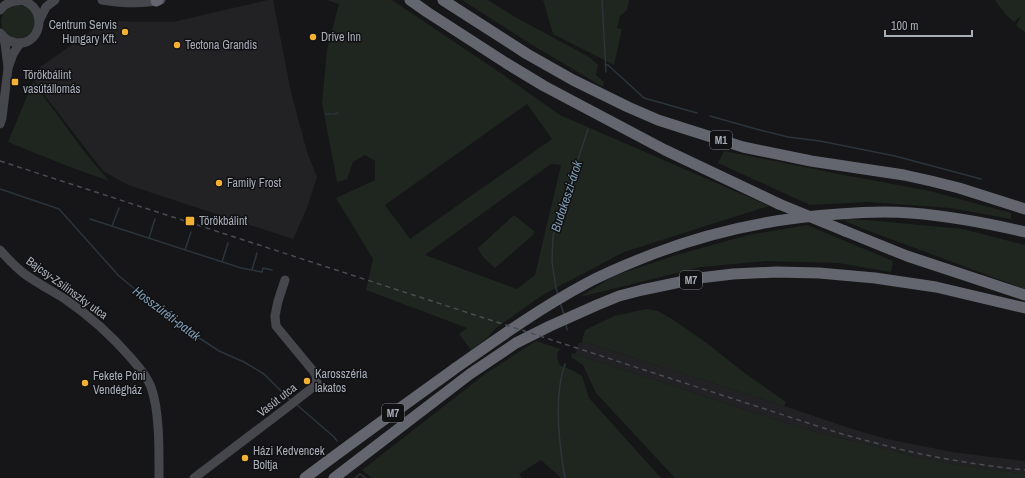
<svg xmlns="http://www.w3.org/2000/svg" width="1025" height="478" font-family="'Archivo Narrow',sans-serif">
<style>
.built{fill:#222225}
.green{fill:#1e261f;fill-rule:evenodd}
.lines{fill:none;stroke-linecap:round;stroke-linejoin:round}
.stream{stroke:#2c353c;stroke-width:1.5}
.secondary{stroke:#45474d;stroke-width:9}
.highway{stroke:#63666e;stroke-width:11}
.rail{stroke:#4a4c52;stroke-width:1.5;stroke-dasharray:5 4;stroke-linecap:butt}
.highway-bridge{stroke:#63666e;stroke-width:11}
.poi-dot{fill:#f2b134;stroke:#111113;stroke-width:1.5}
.labels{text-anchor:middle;stroke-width:3;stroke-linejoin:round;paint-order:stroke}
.shield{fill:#111113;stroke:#7b7e86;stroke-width:1}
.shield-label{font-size:11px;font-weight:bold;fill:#a8adb8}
.poi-label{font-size:12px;fill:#a8adb8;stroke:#111113;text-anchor:start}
.street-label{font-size:12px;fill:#a8adb8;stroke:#111113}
.water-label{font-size:13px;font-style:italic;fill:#7f9bb3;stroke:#111113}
</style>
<rect width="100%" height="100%" fill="#161618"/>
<g class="built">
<polygon points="268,0 273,0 291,92 307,152 317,177 307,208 293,239 128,185 103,171 29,75 103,23 119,21 134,22 173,22"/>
<polygon points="582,341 784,406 852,429 887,439 952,452 1025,461 1025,474 953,464 922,458 805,429 575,354 579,343 582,343"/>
</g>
<g class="green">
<path d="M327,0h65l110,74 58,41 209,91 -145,46 -83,44 -45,32 -9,10 -16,12 -12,-16 8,-6 -101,-38 7,-31 -37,-61 39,-18v-19l-10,-6 -12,7 -6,17 -10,3 -15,-79 5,-53 9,-35 3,-11zM527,104l25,35 -142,100 -25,-34zM551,164l10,1 -26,110 -18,14 -92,-34z"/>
<polygon points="462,0 488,0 517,18 589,57 598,65 596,75 604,82 603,87 529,43"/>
<polygon points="543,0 629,0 627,10 620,16 617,28 622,29 614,65 553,34"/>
<polygon points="995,0 1025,0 1025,32 1016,26 1021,16 1014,22 1006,15"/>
<circle cx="18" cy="22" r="17"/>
<polygon points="33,82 86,154 109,181 67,166 8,142"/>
<polygon points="724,151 844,175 930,191 1011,213 1011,219 950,208 868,202 810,205 718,163"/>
<path d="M514,215l20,16 -1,4 -38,33c-6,-6 -14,-11 -17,-20z"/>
<polygon points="846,219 866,220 963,229 1025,245 1025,289 861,228 845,221"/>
<polygon points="807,225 893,261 891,272 838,263 766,261 701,267 580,297 614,276 676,255 748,235"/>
<polygon points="646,309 658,311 672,319 704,341 746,374 786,402 784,406 582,341 585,330 614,316"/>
<polygon points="536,341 560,349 557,354 559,365 572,370 582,376 589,398 661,478 560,478 560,477 541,460 519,474 522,478 372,478 362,470 485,374"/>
<polygon points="572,353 805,429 922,458 953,464 1025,474 1025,478 675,478 596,393 583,365 571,357"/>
</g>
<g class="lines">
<g class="stream">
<polyline points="602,0 606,72"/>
<polyline points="605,65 608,65 644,98 697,113"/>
<polyline points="326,114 332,114"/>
<polyline points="334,114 338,113"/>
<polyline points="710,116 756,129 788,137 820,141 895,156 981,179"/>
<polyline points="0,189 59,209 119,276 172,320 219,351 244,362 264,374 291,401"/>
<polyline points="90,219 241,268 262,272 263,268 272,270"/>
<polyline points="112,226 119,208"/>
<polyline points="149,238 155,219"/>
<polyline points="185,250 191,232"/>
<polyline points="222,262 228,243"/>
<polyline points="252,270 257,253"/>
<polyline points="558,295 556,288 552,262 553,236 588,129"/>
<polyline points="560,303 564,314"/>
<polyline points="566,324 567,330"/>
<path d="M565,364c-12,33 -6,80 0,114"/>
<polyline points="296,404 334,437 337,441"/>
<polyline points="355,478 360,474 366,478"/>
</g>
<g class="secondary">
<path d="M102,0c19,3 39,5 59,0"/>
<path d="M0,10c7,-9 15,-9 25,-10"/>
<polyline points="40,19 46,7 55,0"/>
<path d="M0,33c3,4 7,8 13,9 27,8 38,-34 8,-42"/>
<polyline points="2,35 5,43 8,67"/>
<polyline points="0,124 2,118 8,68 13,54 20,43"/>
<path d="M0,250c8,9 16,18 26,25 13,9 26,16 39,24 25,17 46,36 66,59 7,8 16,18 20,29 9,25 8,65 8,91"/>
<polyline points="194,478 289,406 317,384 316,376 314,372 276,326 275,316 278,301 285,280"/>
</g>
<g class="highway">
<polyline points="410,0 427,12 506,63 544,86 665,150 779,204"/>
<polyline points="443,0 527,54 573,80 628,107 658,120 686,129 743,147 811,161 904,175 931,181 959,188 1025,209"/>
<polyline points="156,1 158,0"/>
<polyline points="845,231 907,256 1025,295"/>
<path d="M305,478c49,-37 98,-72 148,-108 44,-31 87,-62 134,-87 21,-11 43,-20 66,-29 60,-23 122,-36 186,-40 24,-2 48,-3 72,-1 38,3 76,10 114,19"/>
<polyline points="334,478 470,374 516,343 550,326 597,305 619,296 642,290 699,278 733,274 776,272 819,273 875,278 936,287 1025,308"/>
</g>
<path class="rail" d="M0,161l842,273c29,8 59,16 89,22 31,6 63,11 94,14"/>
<polyline class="highway-bridge" points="779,204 845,231"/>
</g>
<g class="poi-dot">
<circle cx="125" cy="32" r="4"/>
<circle cx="313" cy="37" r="4"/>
<circle cx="177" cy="45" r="4"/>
<rect x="11" y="78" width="8" height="8" rx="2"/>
<circle cx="219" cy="183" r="4"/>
<rect x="185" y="216" width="10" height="10" rx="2"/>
<circle cx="307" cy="381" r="4"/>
<circle cx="85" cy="383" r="4"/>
<circle cx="245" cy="458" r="4"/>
</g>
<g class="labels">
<g class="shield">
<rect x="710" y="131" width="22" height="18" rx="3"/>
<rect x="680" y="271" width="22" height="18" rx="3"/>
<rect x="382" y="404" width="22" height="18" rx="3"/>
</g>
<g class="shield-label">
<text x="721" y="144">M1</text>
<text x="691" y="284">M7</text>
<text x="393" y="417">M7</text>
</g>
<g class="poi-label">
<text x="117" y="29" text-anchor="end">Centrum Servis<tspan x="117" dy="14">Hungary Kft.</tspan></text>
<text x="321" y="41">Drive Inn</text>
<text x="185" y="49">Tectona Grandis</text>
<text x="23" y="79">Törökbálint<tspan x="23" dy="14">vasútállomás</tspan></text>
<text x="227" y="187">Family Frost</text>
<text x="199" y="225">Törökbálint</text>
<text x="315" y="378">Karosszéria<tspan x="315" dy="14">lakatos</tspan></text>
<text x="93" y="380">Fekete Póni<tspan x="93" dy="14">Vendégház</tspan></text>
<text x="253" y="455">Házi Kedvencek<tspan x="253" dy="14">Boltja</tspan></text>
</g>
<g class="street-label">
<text transform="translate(67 288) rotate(36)" y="4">Bajcsy-Zsilinszky utca</text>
<text transform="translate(277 400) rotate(-38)" y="4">Vasút utca</text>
</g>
<g class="water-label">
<text transform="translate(566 196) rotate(-72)" y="5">Budakeszi-árok</text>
<text transform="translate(167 313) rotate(37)" y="5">Hosszúréti-patak</text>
</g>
</g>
<path d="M885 30v6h87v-6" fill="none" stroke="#a8adb8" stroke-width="2"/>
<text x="891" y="30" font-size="12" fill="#a8adb8" stroke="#111113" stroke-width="3" paint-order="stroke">100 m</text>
</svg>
